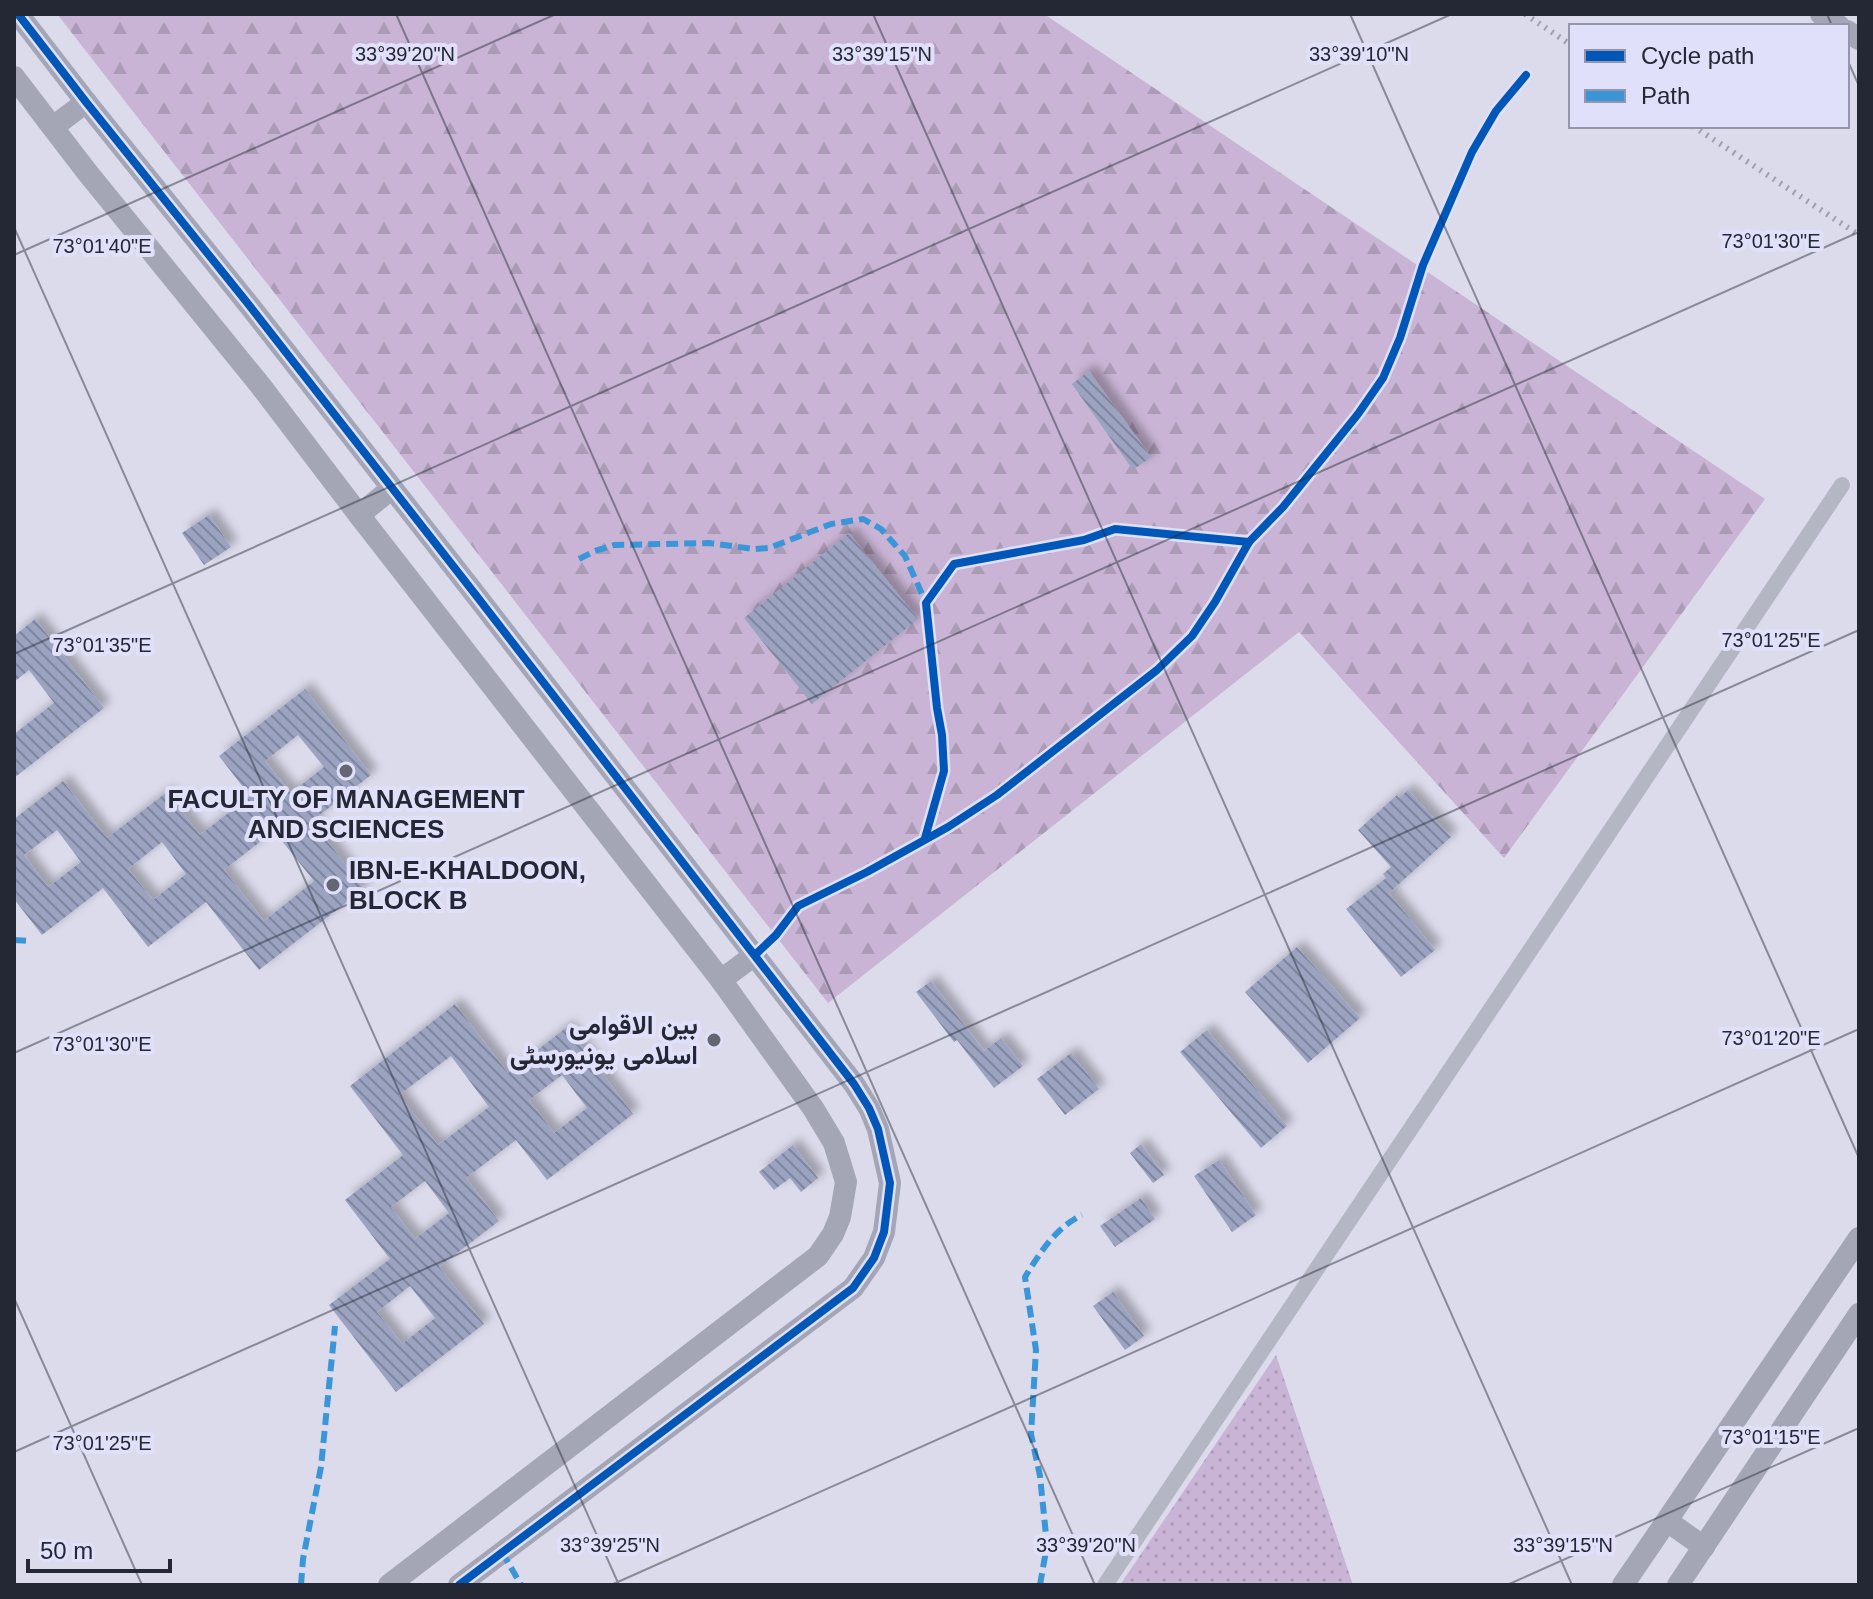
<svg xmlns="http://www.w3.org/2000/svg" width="1873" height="1599" font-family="Arial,Vazirmatn,sans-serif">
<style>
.grass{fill:url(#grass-dots)}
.forest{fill:url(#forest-firs)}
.building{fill:url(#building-back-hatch);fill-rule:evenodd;filter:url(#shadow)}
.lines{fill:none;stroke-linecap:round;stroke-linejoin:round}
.street{stroke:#b5b6c4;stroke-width:16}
.secondary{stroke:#a5a6b5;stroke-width:22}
.rail{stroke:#9fa0ac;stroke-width:6;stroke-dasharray:2 6;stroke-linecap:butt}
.quiet{stroke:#3b96d8;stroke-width:6;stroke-dasharray:12 6;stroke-linecap:butt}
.cycleway-casing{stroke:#e1e0fa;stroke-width:13}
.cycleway{stroke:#0057b8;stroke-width:8}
.ticks{fill:none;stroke:#242734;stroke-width:2;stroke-opacity:0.45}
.poi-dot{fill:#646674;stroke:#e1e0fa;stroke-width:3}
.labels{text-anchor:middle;stroke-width:8;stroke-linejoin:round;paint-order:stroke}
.poi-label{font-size:26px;font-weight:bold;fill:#242734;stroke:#e1e0fa}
.ticks-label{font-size:20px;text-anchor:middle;fill:#242734;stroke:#e1e0fa;stroke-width:8;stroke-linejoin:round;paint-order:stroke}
</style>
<defs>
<pattern id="grass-dots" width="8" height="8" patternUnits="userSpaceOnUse" patternTransform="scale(2)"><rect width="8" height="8" fill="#c9b4d5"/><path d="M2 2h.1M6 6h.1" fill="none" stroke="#ac9bb7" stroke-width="1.8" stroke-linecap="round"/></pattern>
<pattern id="forest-firs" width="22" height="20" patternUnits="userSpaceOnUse" patternTransform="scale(2)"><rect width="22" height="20" fill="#c9b4d5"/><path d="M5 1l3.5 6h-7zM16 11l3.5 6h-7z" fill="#ac9bb7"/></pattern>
<pattern id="building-back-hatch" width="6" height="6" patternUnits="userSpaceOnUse" patternTransform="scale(2)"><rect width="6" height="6" fill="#9ba3c1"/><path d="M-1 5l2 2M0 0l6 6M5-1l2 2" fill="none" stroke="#7e859e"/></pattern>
<filter id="shadow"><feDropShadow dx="7" dy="-7" stdDeviation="4" flood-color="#0004"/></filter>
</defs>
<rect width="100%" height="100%" fill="#dbdbec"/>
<polygon class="grass" points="1276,1355 1353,1585 1120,1585"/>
<polygon class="forest" points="57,14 1044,14 1765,499 1504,858 1299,632 828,1003"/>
<g class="building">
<polygon points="1089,371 1151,457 1133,470 1072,384"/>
<polygon points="209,515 231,547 204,565 182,533"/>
<polygon points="849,533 918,619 812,704 744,618"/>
<polygon points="35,619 104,708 14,778 14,734 54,703 29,670 14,682 14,636"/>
<path d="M305,689l66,86 -59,46 52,68 -105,81 -53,-68 -58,45 -45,-59 -61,47 -28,-36v-80l49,-38 44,57 60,-46 33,43 50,-39 -31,-40zM298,735l26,32 -33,26 -26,-32zM57,830l24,32 -33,25 -24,-32zM274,831l40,50 -50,40 -40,-51zM162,842l24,32 -33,26 -25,-31z"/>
<polygon points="1408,790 1451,837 1389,893 1435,950 1401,977 1346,909 1386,878 1383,874 1391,867 1358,830 1397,795 1399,798"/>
<polygon points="1297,947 1360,1018 1308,1063 1245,992"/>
<polygon points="931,981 984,1051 1001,1038 1023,1066 994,1088 957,1040 954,1042 916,992"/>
<path d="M455,1004l53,69 59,-46 66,87 -86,66 -31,-40 -50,38 33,43 -60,46 45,57 -88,68 -67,-87 61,-46 -45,-59 58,-45 -53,-69zM451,1056l38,51 -51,38 -39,-50zM562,1075l25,33 -33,25 -25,-33zM425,1181l24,32 -34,26 -24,-32zM410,1286l25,32 -33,26 -25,-32z"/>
<polygon points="1207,1030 1287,1126 1261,1148 1180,1052"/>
<polygon points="1071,1053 1099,1089 1065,1115 1037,1079"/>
<polygon points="1141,1144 1164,1175 1153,1183 1130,1153"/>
<polygon points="793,1145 818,1178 801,1192 790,1178 774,1190 759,1172"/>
<polygon points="1219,1160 1256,1215 1232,1232 1194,1176"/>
<polygon points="1141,1198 1155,1219 1115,1247 1100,1226"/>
<polygon points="1113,1292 1144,1336 1125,1350 1093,1306"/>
</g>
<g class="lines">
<polyline class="street" points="1105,1585 1842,485"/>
<g class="secondary">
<polyline points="18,14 86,102 249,305 475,594 854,1084 869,1108 878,1129 890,1183 884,1232 874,1258 853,1288 459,1585"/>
<polyline points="1821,14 1839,26"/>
<polyline points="1847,31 1859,39"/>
<polyline points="14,77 87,172 260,385 359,515 721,980 813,1108 834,1143 846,1182 840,1217 833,1234 818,1256 389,1585"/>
<polyline points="53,127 86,102"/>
<polyline points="359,515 391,489"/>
<polyline points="721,980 756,954"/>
<polyline points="1667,1521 1704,1547"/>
<polyline points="1623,1585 1859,1238"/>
<polyline points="1678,1585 1859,1314"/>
</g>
<g class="rail">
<polyline points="1525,14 1571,45"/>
<polyline points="1693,126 1859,235"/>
</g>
<g class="quiet">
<polyline points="579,559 595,551 614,545 709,543 754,549 769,548 831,524 863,519 881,529 905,556 926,603"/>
<polyline points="14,940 29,941"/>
<polyline points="502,1552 521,1585"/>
<polyline points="301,1585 303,1559 321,1467 335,1326"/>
<path d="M1040,1585l7,-40 -7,-69 -9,-42 5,-84 -11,-73c15,-24 30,-49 57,-62"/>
</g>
<defs>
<g id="cycleway">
<polyline points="18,14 86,102 249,305 475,594 854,1084 869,1108 878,1129 890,1183 884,1232 874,1258 853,1288 459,1585"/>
<polyline points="925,838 944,771 942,735 937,708 926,603 954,564 1084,540 1115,529 1249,542"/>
<polyline points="756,954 776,935 798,906 867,872 948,827 997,795 1157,670 1192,636 1215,602 1249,542 1283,507 1358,414 1383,378 1400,338 1423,265 1472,152 1496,111 1526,75"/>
</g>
</defs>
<use href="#cycleway" class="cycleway-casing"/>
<use href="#cycleway" class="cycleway"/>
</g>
<path class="ticks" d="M396,14l699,1571M873,14l699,1571M1350,14l509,1144M1827,14l5,12M1847,59l12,27M14,227l605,1358M14,255l542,-241M14,654l1438,-640M14,1053l1845,-821M14,1298l128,287M14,1452l1845,-822M611,1585l1248,-556M1507,1585l352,-157"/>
<g class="poi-dot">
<circle cx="346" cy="771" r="8"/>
<circle cx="333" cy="885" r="8"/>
<circle cx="714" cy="1040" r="8"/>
</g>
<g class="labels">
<g class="poi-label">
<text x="346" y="808">FACULTY OF MANAGEMENT<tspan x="346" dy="30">AND SCIENCES</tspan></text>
<text x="349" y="879" text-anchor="start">IBN-E-KHALDOON,<tspan x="349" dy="30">BLOCK B</tspan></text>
<text x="698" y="1034" text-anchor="end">بین الاقوامی<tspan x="698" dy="30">اسلامی یونیورسٹی</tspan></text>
</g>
</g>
<g class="ticks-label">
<text x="405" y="61">33°39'20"N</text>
<text x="882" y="61">33°39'15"N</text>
<text x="1359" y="61">33°39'10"N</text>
<text x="1771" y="248">73°01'30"E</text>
<text x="102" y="253">73°01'40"E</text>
<text x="1771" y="647">73°01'25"E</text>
<text x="102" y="652">73°01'35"E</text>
<text x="1771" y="1045">73°01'20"E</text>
<text x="102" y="1051">73°01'30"E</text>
<text x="1771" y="1444">73°01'15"E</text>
<text x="102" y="1450">73°01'25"E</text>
<text x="610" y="1552">33°39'25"N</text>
<text x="1086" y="1552">33°39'20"N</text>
<text x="1563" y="1552">33°39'15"N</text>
</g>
<rect width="1873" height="1599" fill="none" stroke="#242734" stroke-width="32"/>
<rect x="1569" y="24" width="280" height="104" fill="#e1e0fa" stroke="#9596ab" stroke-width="2"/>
<rect x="1585" y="50" width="40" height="12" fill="#0057b8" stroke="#9596ab" stroke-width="2"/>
<text x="1641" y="64" font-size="24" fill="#242734">Cycle path</text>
<rect x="1585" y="90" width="40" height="12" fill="#3b96d8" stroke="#9596ab" stroke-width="2"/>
<text x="1641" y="104" font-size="24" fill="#242734">Path</text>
<path d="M28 1559v12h142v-12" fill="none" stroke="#242734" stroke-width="4"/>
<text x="40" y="1559" font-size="24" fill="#242734" stroke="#e1e0fa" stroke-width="6" paint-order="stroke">50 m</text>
</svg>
